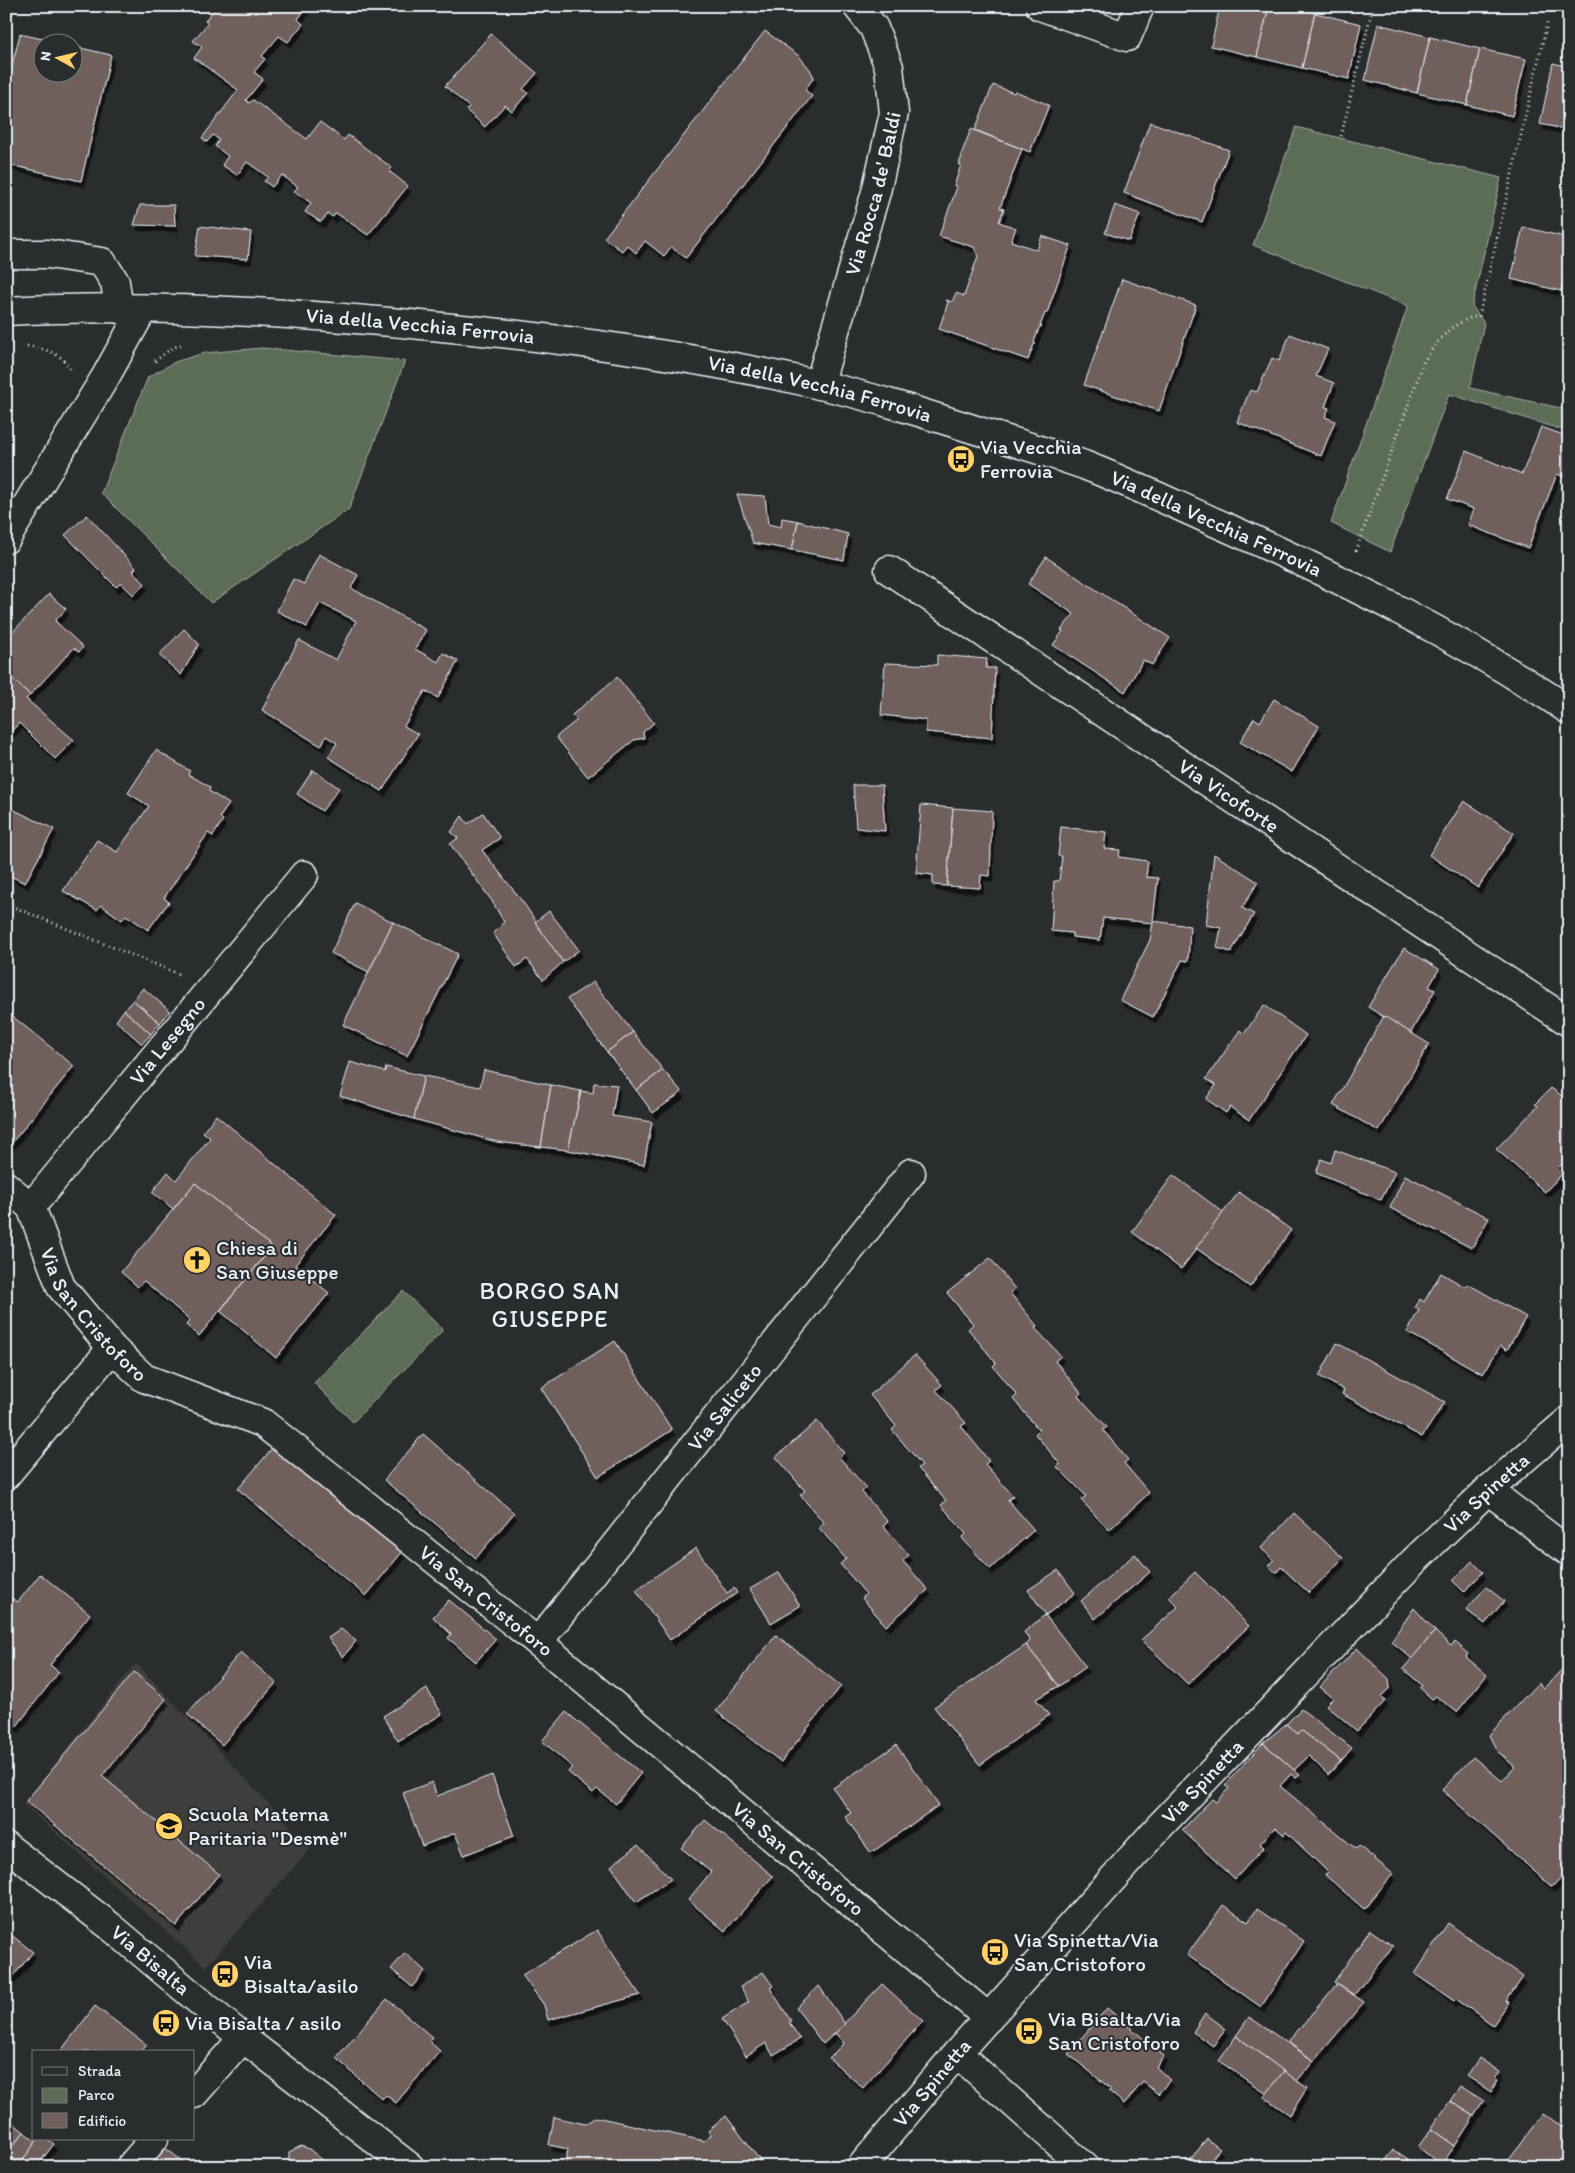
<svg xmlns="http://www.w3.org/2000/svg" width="1575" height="2173" font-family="Itim,sans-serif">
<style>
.built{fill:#3f3c3c}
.green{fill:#5b6d57;stroke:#a2afa8}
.building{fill:#715f5b;stroke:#e8f1f8;filter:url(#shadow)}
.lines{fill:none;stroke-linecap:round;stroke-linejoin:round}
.minor-casing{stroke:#e8f1f8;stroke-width:31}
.path{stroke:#e8f1f8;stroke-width:3;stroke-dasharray:1 4;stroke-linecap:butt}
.minor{stroke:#2a2d2e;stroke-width:28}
.labels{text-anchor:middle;stroke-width:4;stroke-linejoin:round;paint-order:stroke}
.street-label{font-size:21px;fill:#e8f1f8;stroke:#2a2d2e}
.poi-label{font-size:21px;fill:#e8f1f8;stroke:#2a2d2e;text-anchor:start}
.quarter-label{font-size:24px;letter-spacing:1px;fill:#e8f1f8;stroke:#2a2d2e}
</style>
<defs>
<filter id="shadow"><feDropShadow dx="3" dy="5.5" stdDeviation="0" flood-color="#0009"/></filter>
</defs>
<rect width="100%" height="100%" fill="#2a2d2e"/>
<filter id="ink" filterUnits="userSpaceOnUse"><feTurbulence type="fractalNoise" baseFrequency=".02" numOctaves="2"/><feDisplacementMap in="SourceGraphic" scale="10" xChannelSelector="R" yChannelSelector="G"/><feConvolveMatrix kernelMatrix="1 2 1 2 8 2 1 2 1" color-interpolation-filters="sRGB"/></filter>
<g filter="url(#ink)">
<polygon class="built" points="136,1663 311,1848 206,1967 23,1804"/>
<g class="green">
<polygon points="1296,127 1501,178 1472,306 1484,323 1470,388 1569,410 1569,432 1449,394 1390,552 1331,523 1408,306 1253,245"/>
<polygon points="262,348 405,361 349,509 211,603 101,493 148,377 175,362 204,353"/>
<polygon points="403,1291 443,1330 353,1422 314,1383"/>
</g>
<g class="building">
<polygon points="217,6 307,7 298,19 303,24 288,42 279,36 262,56 265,59 254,72 263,79 246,100 249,103 253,100 307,139 320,122 344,140 348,135 392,168 389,171 408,186 368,235 336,213 333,217 328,214 321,222 305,212 311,203 294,191 298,187 282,175 272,187 264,181 268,177 247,162 237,175 222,165 228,156 215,146 219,140 213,135 207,142 202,138 238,90 194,58 202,47 193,41 208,23 205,21"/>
<polygon points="1220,6 1269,6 1257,57 1211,46"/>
<polygon points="1269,6 1287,6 1315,13 1302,68 1257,57"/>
<polygon points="1315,13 1361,24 1349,79 1302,68"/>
<polygon points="1378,24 1430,37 1417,93 1365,80"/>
<polygon points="765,31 799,56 809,68 814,77 805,90 812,96 686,258 671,247 664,256 645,241 636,253 627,245 622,251 604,238"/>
<polygon points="20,34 56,42 42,42 42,72 72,72 72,46 111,55 81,181 6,164 6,89"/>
<polygon points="491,34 537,73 523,89 528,93 512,111 505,105 485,127 466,110 469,107 445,86"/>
<polygon points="1430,37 1480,49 1467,105 1417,93"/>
<polygon points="1480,49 1526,59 1512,116 1467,105"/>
<polygon points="1553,63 1569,67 1569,130 1540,124"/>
<polygon points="993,85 1014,93 1015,91 1049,105 1030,152 975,130"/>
<polygon points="1150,122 1229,150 1202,222 1124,193"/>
<polygon points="971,129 1022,149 1000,208 1004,209 999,222 1016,228 1011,241 1037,250 1042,236 1069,245 1071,244 1047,313 1045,313 1040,326 1042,326 1039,328 1034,342 1036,344 1034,344 1028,360 939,329 948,302 946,300 952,302 956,293 964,296 978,256 974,247 939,236 957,187 954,186 961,165 959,164 962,156 961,155"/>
<polygon points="140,205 174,205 175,226 134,225"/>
<polygon points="1115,205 1140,214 1129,241 1105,233"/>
<polygon points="200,226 251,232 248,259 195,256"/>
<polygon points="1523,227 1569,238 1569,257 1561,291 1511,279"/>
<polygon points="1569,257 1569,293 1561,291"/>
<polygon points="1122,279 1196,305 1159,411 1084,385"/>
<polygon points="1290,334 1328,349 1316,376 1334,383 1325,407 1329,408 1325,417 1335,421 1321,456 1237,422 1250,390 1257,392 1272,358 1279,361"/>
<polygon points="1541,427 1569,437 1569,479 1557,474 1528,548 1468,525 1474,509 1447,499 1466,451 1522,474"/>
<polygon points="737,494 765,496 768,524 781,527 782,518 798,521 792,550 753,543"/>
<polygon points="87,515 136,568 133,571 145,584 133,595 121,583 116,587 65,535"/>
<polygon points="798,521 848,534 844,560 792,550"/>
<polygon points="319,554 358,575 351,588 426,630 415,649 438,662 443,653 458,661 438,698 425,691 404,726 418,734 382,791 328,757 337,743 326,736 321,746 262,710 299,640 336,660 356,621 320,603 307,627 277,611 293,579 304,584"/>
<polygon points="1046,557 1170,638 1152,665 1143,660 1125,692 1053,645 1063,631 1061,630 1074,614 1028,584"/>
<polygon points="49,594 66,609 55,621 83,647 79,652 74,648 30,695 6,673 6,661 9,658 6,656 6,639"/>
<polygon points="184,629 199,644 181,675 159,655"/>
<polygon points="937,655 987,659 986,668 995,668 992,738 926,732 926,720 881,715 885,663 937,665"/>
<polygon points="6,673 30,695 26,699 74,740 55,759 19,723 6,737"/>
<polygon points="617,677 654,723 643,732 644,738 634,740 588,777 556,737 577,720 572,715"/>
<polygon points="1274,699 1319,726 1292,772 1240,742 1254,718 1260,722"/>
<polygon points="156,750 190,771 188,774 210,787 209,791 229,804 220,817 223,820 213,836 208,833 164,898 169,902 148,930 126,915 122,920 101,905 97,910 63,891 97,840 117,852 149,806 128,793"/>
<polygon points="313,770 339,788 322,811 297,794"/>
<polygon points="853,785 882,785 885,831 856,828"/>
<polygon points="1464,801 1514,833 1478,888 1429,855"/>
<polygon points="921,805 953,808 947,886 933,885 933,875 916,873"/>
<polygon points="6,806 54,829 25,883 6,874"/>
<polygon points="953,808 992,811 990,876 981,875 980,888 947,886"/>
<polygon points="483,813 500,838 482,850 525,905 563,962 543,980 527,959 516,967 493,933 504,922 492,901 450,844 458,838 451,832 462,816 468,824"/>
<polygon points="1061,827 1106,832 1104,849 1120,850 1119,857 1148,861 1146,877 1158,878 1153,921 1190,926 1188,961 1182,960 1153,1017 1120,1000 1150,940 1153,923 1103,918 1100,940 1072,937 1072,933 1051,931 1054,881 1059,881 1062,856 1058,856"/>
<polygon points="1214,854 1258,882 1242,908 1254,914 1231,952 1217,948 1221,928 1206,925"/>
<polygon points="355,903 393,922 369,972 331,953"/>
<polygon points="549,911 579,950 563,962 535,922"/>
<polygon points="393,922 458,954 407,1056 343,1025"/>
<polygon points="1404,948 1439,969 1429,987 1435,990 1410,1034 1368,1007"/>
<polygon points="593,982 633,1032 607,1052 567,999"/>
<polygon points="143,988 170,1011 160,1023 133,1000"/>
<polygon points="133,1000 160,1023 151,1034 124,1010"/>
<polygon points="1264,1005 1306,1035 1249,1120 1230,1107 1226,1113 1206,1099 1216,1085 1206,1079 1240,1030 1244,1034"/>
<polygon points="124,1010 151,1034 142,1044 116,1021"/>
<polygon points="12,1016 74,1066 6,1150 6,1023"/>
<polygon points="1384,1016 1429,1044 1379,1131 1333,1105"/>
<polygon points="633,1032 663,1070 636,1090 607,1052"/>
<polygon points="350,1062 385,1072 386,1067 424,1076 414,1119 340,1096"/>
<polygon points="484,1070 551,1085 541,1147 497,1142 414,1119 424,1076 480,1087"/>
<polygon points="663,1070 682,1092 653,1113 636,1090"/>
<polygon points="594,1083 617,1085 612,1116 652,1122 644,1165 568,1150 581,1091 593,1093"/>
<polygon points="551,1085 581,1091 568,1150 541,1147"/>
<polygon points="1551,1088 1569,1101 1569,1157 1558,1168 1563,1173 1545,1192 1496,1149 1538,1106 1535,1104"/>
<polygon points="216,1115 336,1215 295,1265 329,1293 276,1358 220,1311 272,1247 195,1183 173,1209 152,1192 168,1172 176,1180 210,1138 203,1132"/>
<polygon points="1335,1150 1395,1172 1381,1200 1316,1173 1321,1159 1331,1163"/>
<polygon points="1173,1175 1224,1213 1181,1269 1132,1232"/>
<polygon points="1405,1175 1489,1218 1472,1248 1390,1208"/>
<polygon points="195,1183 272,1247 199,1336 186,1325 190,1320 144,1281 138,1287 121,1272"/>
<polygon points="1239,1192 1291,1230 1250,1287 1196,1248"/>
<polygon points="990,1258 1015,1289 1010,1293 1037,1326 1035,1328 1061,1356 1055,1361 1081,1393 1078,1396 1107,1427 1103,1430 1128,1460 1124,1463 1149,1493 1109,1530 1081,1500 1086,1496 1057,1467 1060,1464 1035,1434 1039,1430 1013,1399 1017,1395 993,1366 996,1363 968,1329 973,1324 947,1293"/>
<polygon points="1441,1273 1465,1287 1468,1284 1526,1317 1507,1350 1500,1346 1483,1374 1407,1332 1419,1310 1415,1308 1420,1299 1424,1302"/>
<polygon points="615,1341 672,1430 598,1477 541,1388"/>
<polygon points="1337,1343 1445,1402 1422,1437 1342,1394 1344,1390 1319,1376"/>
<polygon points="915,1355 942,1385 936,1390 966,1423 961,1426 989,1461 985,1464 1013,1496 1008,1500 1034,1530 990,1569 962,1538 966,1534 941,1505 946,1501 918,1468 922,1465 892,1430 896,1426 870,1395"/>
<polygon points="817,1421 844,1453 839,1457 866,1488 862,1492 888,1522 883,1526 909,1555 903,1561 928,1590 886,1626 862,1598 866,1594 840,1564 846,1559 819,1528 824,1523 800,1495 805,1491 776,1457"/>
<polygon points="423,1434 514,1513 476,1558 384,1480"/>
<polygon points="275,1445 403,1551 366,1596 238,1489"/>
<polygon points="1294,1513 1343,1558 1309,1593 1281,1567 1276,1573 1268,1566 1274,1561 1261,1548"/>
<polygon points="696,1548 727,1593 734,1588 737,1593 670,1640 636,1590"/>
<polygon points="1135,1554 1150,1572 1095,1619 1081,1601"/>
<polygon points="1472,1561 1483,1572 1464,1592 1453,1581"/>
<polygon points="1058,1570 1075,1593 1046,1615 1028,1590"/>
<polygon points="779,1572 800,1606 771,1623 750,1589"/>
<polygon points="1195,1572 1249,1626 1188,1684 1141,1640 1178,1607 1169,1597"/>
<polygon points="40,1574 90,1614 50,1665 59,1672 16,1727 6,1719 6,1604 11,1598 18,1602"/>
<polygon points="1486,1587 1504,1601 1485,1624 1466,1610"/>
<polygon points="449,1600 496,1639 476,1662 448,1638 451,1634 433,1617"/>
<polygon points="1414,1608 1435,1631 1412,1659 1391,1641"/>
<polygon points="1045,1615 1086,1667 1059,1686 1026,1645 1030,1641 1024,1632"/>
<polygon points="341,1629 356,1641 343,1657 328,1638"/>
<polygon points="1435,1631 1451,1646 1455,1642 1468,1653 1466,1657 1487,1675 1457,1712 1436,1696 1432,1699 1420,1688 1422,1685 1403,1669"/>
<polygon points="776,1635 841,1686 781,1762 716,1711"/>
<polygon points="1026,1645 1059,1686 1036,1699 1049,1715 980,1765 934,1707"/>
<polygon points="1357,1648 1389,1679 1390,1688 1381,1696 1385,1701 1357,1731 1326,1705 1333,1698 1320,1687"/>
<polygon points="241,1652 276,1683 222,1745 187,1714"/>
<polygon points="1569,1662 1569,1806 1559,1816 1569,1825 1569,1837 1566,1840 1569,1842 1569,1869 1552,1887 1442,1790 1473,1757 1502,1781 1515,1767 1497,1751 1489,1735 1538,1683 1544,1688"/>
<polygon points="134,1672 166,1699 102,1776 219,1874 176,1926 26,1801"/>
<polygon points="427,1689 442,1714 398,1741 383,1716"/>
<polygon points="1301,1709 1352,1748 1341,1761 1301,1730 1298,1734 1286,1724"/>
<polygon points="566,1712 641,1773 616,1804 597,1789 593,1793 568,1772 572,1767 542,1741"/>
<polygon points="1286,1724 1298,1734 1301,1730 1341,1761 1328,1775 1309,1756 1294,1770 1263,1743"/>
<polygon points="1263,1743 1300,1775 1296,1778 1291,1774 1280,1786 1356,1849 1359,1846 1393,1874 1364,1909 1325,1875 1328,1872 1286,1832 1284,1835 1275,1827 1260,1844 1264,1847 1235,1879 1182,1830 1212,1799 1216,1802 1229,1788 1225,1785"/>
<polygon points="896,1745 939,1805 871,1853 845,1817 851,1813 833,1788"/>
<polygon points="492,1775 514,1836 464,1855 455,1833 422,1846 403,1793 432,1782 437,1796"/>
<polygon points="705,1820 773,1876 725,1931 688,1900 711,1872 681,1848"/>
<polygon points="638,1845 671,1879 636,1902 611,1866"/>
<polygon points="1223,1905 1248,1922 1257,1909 1304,1941 1261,2007 1187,1955"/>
<polygon points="1448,1923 1523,1977 1506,2001 1509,2002 1493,2025 1456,1999 1454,2001 1415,1974"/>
<polygon points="597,1930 640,1995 548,2020 544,2005 522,1975"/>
<polygon points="1370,1930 1393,1946 1354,1995 1334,1982"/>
<polygon points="6,1931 33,1952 6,1985"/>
<polygon points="405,1953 425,1971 412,1987 391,1969"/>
<polygon points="763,1972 773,1986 770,1988 791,2021 789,2022 800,2039 773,2055 766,2043 746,2056 722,2019 749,2002 740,1987"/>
<polygon points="882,1984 923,2021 863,2088 829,2058 844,2043 835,2033"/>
<polygon points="1337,1984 1364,2002 1314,2061 1288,2042"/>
<polygon points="819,1986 845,2024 823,2044 796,2008"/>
<polygon points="387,1999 433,2038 429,2041 440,2051 396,2103 386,2095 382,2099 336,2058"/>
<polygon points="95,2006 147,2045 141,2052 60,2052"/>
<polygon points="1107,2008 1164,2056 1156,2067 1170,2080 1158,2094 1143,2082 1124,2104 1109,2091 1111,2089 1068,2054"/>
<polygon points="1205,2013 1226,2029 1213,2046 1193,2032"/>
<polygon points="1249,2017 1314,2061 1297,2081 1236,2036"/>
<polygon points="1236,2036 1284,2071 1267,2094 1219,2061"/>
<polygon points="1479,2058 1500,2072 1496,2079 1498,2080 1491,2092 1467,2076"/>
<polygon points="1284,2071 1307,2088 1290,2115 1264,2097"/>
<polygon points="1460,2086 1484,2101 1474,2116 1450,2101"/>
<polygon points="1450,2101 1474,2116 1455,2146 1431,2129"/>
<polygon points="1543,2113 1569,2132 1569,2167 1503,2167"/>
<polygon points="726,2116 765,2167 565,2167 568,2149 549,2145 554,2117 585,2124 596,2117 704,2141 711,2136 708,2131"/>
<polygon points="12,2122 24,2132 6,2154 6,2128"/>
<polygon points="1431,2129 1455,2146 1441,2165 1418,2147"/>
<polygon points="24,2132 36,2142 19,2165 6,2154"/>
<polygon points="38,2139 47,2139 54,2144 36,2167 21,2167 19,2165"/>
<polygon points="1207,2139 1220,2149 1205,2167 1197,2167 1189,2161"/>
<polygon points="301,2146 309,2149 331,2167 292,2167 289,2161 289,2152"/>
<polygon points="164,2147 190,2167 149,2167"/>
<polygon points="1394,2150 1408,2159 1402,2167 1380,2167"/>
<polygon points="1408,2159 1419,2167 1402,2167"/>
<polygon points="1270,2160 1278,2167 1263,2167"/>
</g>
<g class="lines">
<defs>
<g id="minor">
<polyline points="1040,6 1127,37 1140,6"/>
<polyline points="6,254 48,254 102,262 115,282 119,309"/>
<path id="s1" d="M6,311c145,-8 292,1 436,16 125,12 251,29 374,57 62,14 122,34 182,53 29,9 58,18 86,28 49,19 96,42 144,63 118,53 233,110 341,182"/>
<path id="s2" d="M819,385l57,-193 18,-79 -5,-46 -15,-39 -17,-22"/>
<polyline points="6,539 106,376 143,309"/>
<path id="s3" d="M889,570l680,452"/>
<path id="s4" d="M6,1186l25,21 30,80 51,61 32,30 119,45 275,219 451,376"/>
<path id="s5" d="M31,1207l273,-332"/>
<polyline points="6,1475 112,1348"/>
<polyline points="1488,1490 1569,1552"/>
<path id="s6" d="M538,1642l373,-469"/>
<path id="s7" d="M6,1846l104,80 133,112 167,129"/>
<polyline points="957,2053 1085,2167"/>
<polyline points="194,2094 243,2038"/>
<polyline points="130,2167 154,2139"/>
<path id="s8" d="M861,2167l96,-114 202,-226 255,-266 74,-71 81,-70"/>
</g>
</defs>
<use href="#minor" class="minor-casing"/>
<g class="path">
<polyline points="1341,136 1373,6"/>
<path d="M27,346c17,3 34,6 43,23"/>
<polyline points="155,361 172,348 181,345"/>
<path d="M1356,551l68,-190c15,-22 28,-40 55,-45l68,-293"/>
<polyline points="6,904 179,974"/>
</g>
<use href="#minor" class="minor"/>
</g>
</g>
<defs>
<symbol id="bus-disc" viewBox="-11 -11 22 22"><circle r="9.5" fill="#ffd166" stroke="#2a2d2e"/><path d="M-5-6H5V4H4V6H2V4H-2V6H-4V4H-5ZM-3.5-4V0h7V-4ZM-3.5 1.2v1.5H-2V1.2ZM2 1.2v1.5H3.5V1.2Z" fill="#111"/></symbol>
<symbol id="church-disc" viewBox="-11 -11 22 22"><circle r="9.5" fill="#ffd166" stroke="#2a2d2e"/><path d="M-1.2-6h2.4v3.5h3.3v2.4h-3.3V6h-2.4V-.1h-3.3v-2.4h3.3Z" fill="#111"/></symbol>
<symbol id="school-disc" viewBox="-11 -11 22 22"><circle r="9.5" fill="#ffd166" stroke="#2a2d2e"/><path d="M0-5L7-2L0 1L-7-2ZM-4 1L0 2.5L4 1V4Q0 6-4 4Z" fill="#111"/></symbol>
</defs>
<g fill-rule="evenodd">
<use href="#bus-disc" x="945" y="443" width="32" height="32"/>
<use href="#church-disc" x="181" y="1244" width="32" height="32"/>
<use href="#school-disc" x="153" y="1810" width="32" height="32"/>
<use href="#bus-disc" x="979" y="1936" width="32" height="32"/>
<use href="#bus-disc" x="209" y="1958" width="32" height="32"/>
<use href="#bus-disc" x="150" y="2007" width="32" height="32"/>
<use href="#bus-disc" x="1013" y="2015" width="32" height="32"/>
</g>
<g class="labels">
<g class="street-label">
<text dy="7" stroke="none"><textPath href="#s2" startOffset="199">Via Rocca de' Baldi</textPath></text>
<text dy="7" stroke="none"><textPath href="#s1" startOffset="415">Via della Vecchia Ferrovia</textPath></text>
<text dy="7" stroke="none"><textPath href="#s1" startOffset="820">Via della Vecchia Ferrovia</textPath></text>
<text dy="7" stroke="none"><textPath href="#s1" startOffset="1240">Via della Vecchia Ferrovia</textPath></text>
<text dy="7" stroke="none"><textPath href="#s3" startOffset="408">Via Vicoforte</textPath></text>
<text dy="7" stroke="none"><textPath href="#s5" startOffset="215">Via Lesegno</textPath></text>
<text dy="7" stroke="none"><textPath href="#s4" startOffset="159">Via San Cristoforo</textPath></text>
<text dy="7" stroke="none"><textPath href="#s6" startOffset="300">Via Saliceto</textPath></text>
<text dy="7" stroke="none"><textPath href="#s8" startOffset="920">Via Spinetta</textPath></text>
<text dy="7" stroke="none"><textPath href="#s4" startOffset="654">Via San Cristoforo</textPath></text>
<text dy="7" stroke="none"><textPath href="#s8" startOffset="515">Via Spinetta</textPath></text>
<text dy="7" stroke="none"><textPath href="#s4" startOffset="1059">Via San Cristoforo</textPath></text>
<text dy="7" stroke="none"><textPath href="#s7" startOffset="184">Via Bisalta</textPath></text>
<text dy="7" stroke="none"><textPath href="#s8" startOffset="110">Via Spinetta</textPath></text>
</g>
<g class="poi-label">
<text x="980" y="454">Via Vecchia<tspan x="980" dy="24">Ferrovia</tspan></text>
<text x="216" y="1255">Chiesa di<tspan x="216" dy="24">San Giuseppe</tspan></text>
<text x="188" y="1821">Scuola Materna<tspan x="188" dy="24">Paritaria "Desmè"</tspan></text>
<text x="1014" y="1947">Via Spinetta/Via<tspan x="1014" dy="24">San Cristoforo</tspan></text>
<text x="244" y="1969">Via<tspan x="244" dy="24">Bisalta/asilo</tspan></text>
<text x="1048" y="2026">Via Bisalta/Via<tspan x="1048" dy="24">San Cristoforo</tspan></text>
<text x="185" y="2030">Via Bisalta / asilo</text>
</g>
<g class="quarter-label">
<text x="550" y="1299">BORGO SAN<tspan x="550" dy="28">GIUSEPPE</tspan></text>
</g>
</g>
<rect width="1575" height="2173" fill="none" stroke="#2a2d2e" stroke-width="25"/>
<rect x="12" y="12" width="1550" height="2148" fill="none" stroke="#e8f1f8" stroke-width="2" filter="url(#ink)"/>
<rect x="32" y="2050" width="162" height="90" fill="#2a2d2e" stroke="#767b7f"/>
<rect x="42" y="2067" width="25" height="8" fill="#2a2d2e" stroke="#767b7f"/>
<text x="78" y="2076" font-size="15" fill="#e8f1f8">Strada</text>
<rect x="42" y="2088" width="25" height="15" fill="#5b6d57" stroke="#767b7f"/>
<text x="78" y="2100" font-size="15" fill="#e8f1f8">Parco</text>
<rect x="42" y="2113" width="25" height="15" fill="#715f5b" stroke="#767b7f"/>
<text x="78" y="2126" font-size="15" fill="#e8f1f8">Edificio</text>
<g transform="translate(58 58) rotate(278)"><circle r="24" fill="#2a2d2e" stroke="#767b7f"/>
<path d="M0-4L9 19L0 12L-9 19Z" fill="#ffd166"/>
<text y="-8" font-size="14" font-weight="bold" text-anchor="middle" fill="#e8f1f8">N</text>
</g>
</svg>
